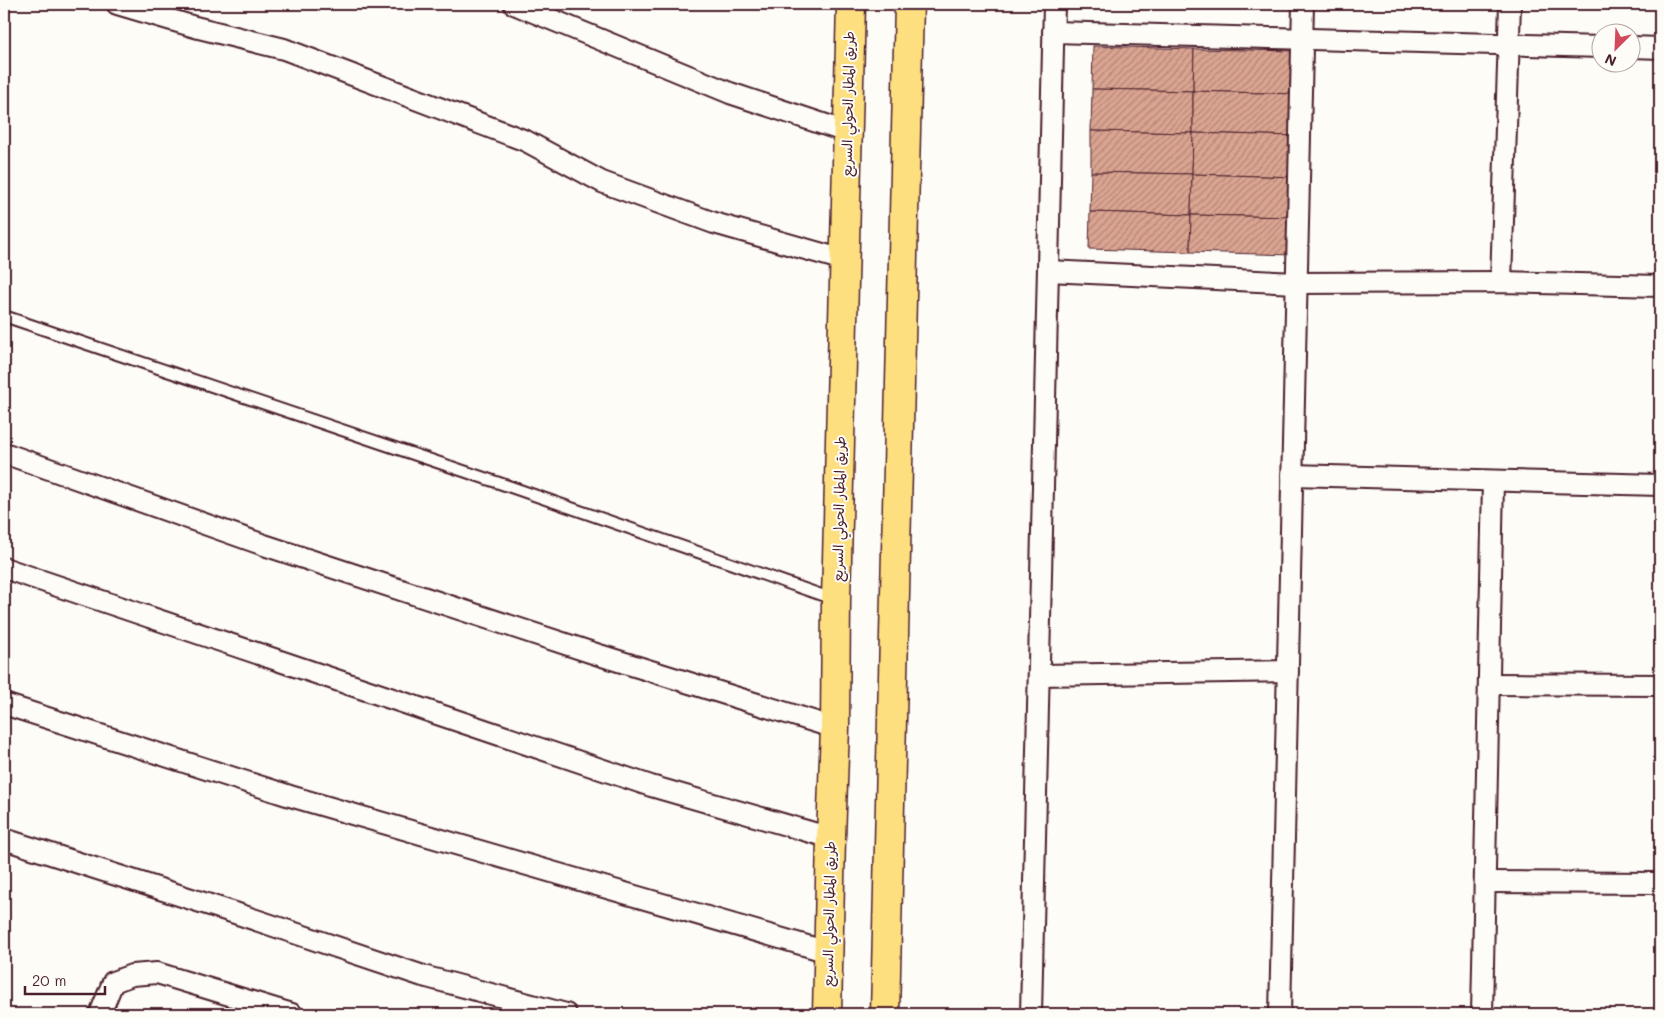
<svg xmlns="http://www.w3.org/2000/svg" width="1664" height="1018" font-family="Mali,'Playpen Sans Arabic',sans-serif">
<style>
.building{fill:url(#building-hatch);stroke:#4a1f2b}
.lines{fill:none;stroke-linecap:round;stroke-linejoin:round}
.service-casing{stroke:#4a1f2b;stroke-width:14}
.minor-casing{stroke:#4a1f2b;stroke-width:24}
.trunk-casing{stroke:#4a1f2b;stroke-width:31}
.service{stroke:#fdfcf7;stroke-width:10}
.minor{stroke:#fdfcf7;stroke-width:20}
.trunk{stroke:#fedf80;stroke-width:28}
.labels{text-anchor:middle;stroke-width:4;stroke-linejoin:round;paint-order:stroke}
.street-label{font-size:14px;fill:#4a1f2b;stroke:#fdfcf7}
</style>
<defs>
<pattern id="building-hatch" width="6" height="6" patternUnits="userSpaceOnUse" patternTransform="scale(1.25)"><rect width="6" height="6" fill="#daa491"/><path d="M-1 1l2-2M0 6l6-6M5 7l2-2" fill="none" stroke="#b38577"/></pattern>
</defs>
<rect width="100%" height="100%" fill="#fdfcf7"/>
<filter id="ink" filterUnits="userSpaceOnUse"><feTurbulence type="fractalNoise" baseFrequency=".02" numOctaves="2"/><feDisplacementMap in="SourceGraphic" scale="10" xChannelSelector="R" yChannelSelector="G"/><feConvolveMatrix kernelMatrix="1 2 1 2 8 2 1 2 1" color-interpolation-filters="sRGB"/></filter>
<g filter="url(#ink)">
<g class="building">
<polygon points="1093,46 1194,49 1193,91 1092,89"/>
<polygon points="1194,49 1297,51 1297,94 1193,91"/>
<polygon points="1092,89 1193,91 1193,133 1091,131"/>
<polygon points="1193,91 1297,94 1296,136 1193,133"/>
<polygon points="1091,131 1193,133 1192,174 1091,172"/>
<polygon points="1193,133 1296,136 1295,177 1192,174"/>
<polygon points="1091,172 1192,174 1191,215 1090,212"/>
<polygon points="1192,174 1295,177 1294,217 1191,215"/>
<polygon points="1090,212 1191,215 1190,252 1089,249"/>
<polygon points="1191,215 1294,217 1293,255 1190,252"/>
</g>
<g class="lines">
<defs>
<polyline id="service" points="4,316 508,486 836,600"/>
<g id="minor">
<polyline points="117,4 195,27 284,49 526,141 602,182 714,223 844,260"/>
<polyline points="514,4 730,93 847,132"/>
<polyline points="1053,32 1602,47"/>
<polyline points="1632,47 1660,48"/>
<polyline points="1048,271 1297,283 1501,282 1660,286"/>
<polyline points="1501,282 1510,4"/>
<polyline points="4,453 264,545 596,654 835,728"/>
<polyline points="1292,475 1660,485"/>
<polyline points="4,568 651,786 831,838"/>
<polyline points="1039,675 1288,671"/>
<polyline points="1489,684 1660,685"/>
<polyline points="4,704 290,796 828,952"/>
<polyline points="4,839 238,914 423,976 566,1014"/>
<polyline points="1485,882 1660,883"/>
<polyline points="100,1014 113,982 132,975 157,973 292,1014"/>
<polyline points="1031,1014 1054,4"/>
<polyline points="1280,1014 1303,4"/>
<polyline points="1482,1014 1493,481"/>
</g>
<g id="trunk">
<polyline points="827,1014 831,838 835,728 836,600 851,4"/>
<polyline points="885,1014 909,4"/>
</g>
</defs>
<use href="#service" class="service-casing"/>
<use href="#minor" class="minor-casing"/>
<use href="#trunk" class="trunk-casing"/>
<use href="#service" class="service"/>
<use href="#minor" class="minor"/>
<use href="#trunk" class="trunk"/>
</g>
</g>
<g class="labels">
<g class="street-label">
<text transform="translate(848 104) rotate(-89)" y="5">طريق المطار الحولي السريع</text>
<text transform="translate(839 509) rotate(-89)" y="5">طريق المطار الحولي السريع</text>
<text transform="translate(829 914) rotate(-89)" y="5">طريق المطار الحولي السريع</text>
</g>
</g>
<rect width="1664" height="1018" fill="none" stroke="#fdfcf7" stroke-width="20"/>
<rect x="10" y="10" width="1644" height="998" fill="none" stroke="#4a1f2b" stroke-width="2" filter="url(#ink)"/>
<g transform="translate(1616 48) rotate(204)"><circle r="24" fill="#fdfcf7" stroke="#b5a4a5"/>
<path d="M0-4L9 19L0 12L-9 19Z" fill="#d1495b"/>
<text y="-8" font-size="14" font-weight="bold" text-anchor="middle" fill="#4a1f2b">N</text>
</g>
<path d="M25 986v8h80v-8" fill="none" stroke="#4a1f2b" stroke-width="2.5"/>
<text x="32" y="986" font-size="15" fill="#4a1f2b" stroke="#fdfcf7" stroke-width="4" paint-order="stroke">20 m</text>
</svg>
